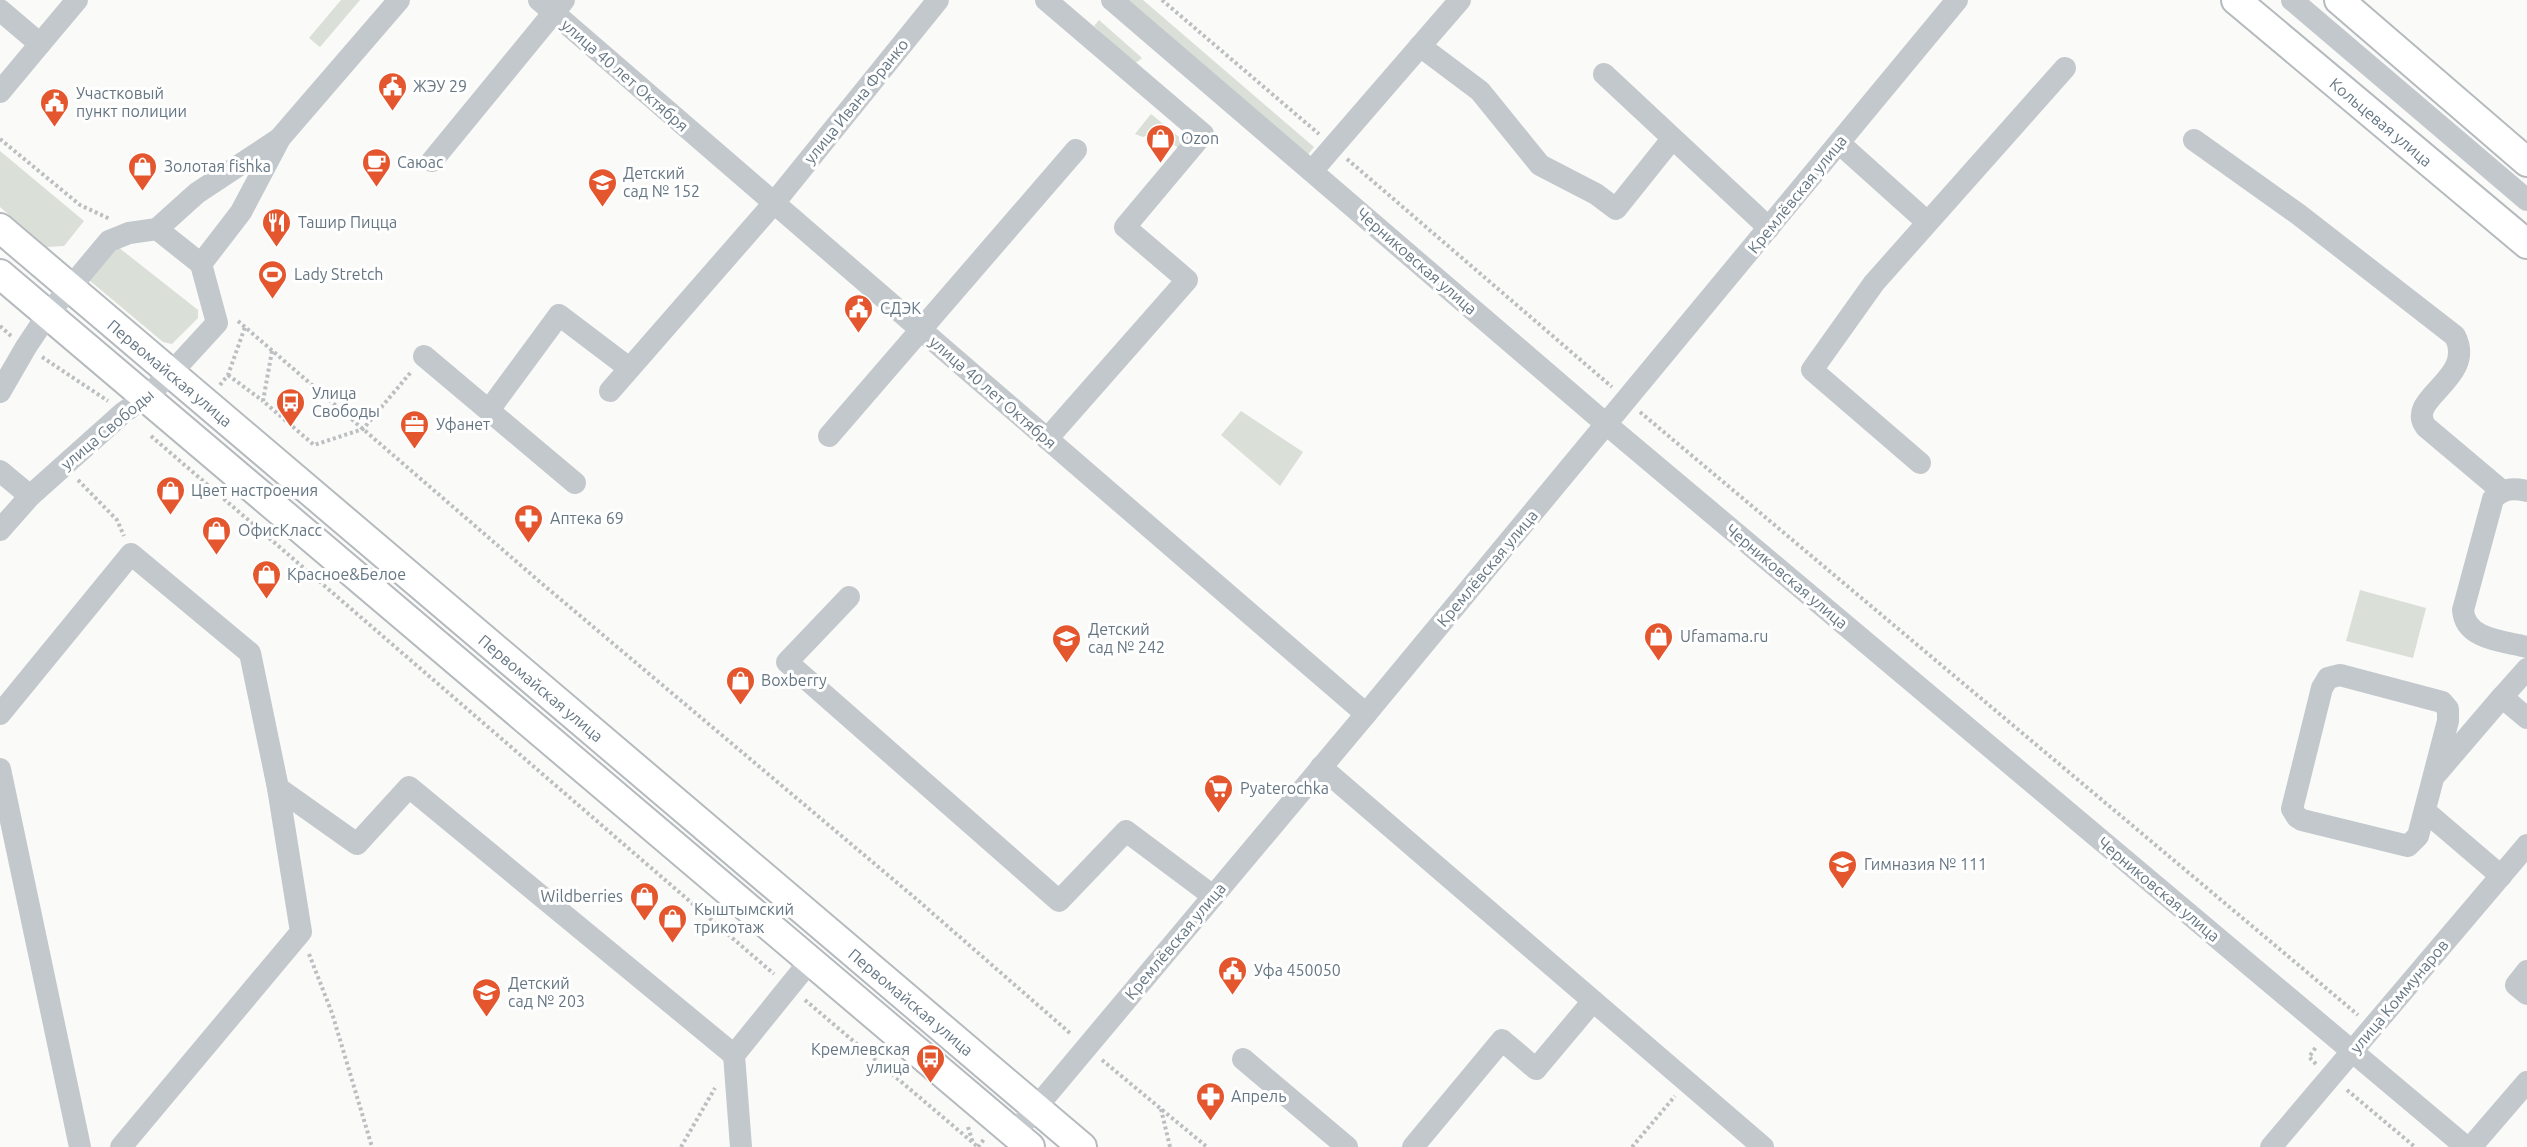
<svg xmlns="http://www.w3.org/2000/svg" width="2527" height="1147" font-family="Ubuntu,sans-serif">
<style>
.green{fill:#dadfd7}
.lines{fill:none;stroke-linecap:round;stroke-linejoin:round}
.major-casing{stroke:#b5babe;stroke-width:32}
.path{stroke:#bbbfc2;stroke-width:4;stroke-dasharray:3 3;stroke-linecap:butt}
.minor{stroke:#c3c8cc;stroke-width:22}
.major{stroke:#fff;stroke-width:28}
.labels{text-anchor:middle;stroke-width:6;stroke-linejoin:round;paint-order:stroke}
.street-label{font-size:16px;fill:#657683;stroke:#fff}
.poi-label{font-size:16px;fill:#657683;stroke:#fff;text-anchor:start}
</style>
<rect width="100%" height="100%" fill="#fafaf8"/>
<g class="green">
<polygon points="341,0 360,0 320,47 309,38"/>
<polygon points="1123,0 1143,0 1314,147 1306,157"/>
<polygon points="1099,20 1142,58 1137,62 1133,62 1094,26"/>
<polygon points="1151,114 1185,142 1179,149 1155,128 1148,135 1143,137 1135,134"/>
<polygon points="0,151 84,221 64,246 47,247 0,207"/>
<polygon points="118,247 198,310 198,318 172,344 163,342 89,280"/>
<polygon points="1241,411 1303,452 1280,486 1221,435"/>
<polygon points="2360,590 2426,608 2413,658 2346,641"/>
</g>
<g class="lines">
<defs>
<g id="major">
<polyline points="2236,0 2527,244"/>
<polyline points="2339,0 2527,162"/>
<polyline points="0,228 1082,1147"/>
<polyline points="0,274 1030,1147"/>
</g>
</defs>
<use href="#major" class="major-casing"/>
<g class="path">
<polyline points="1162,0 1319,134"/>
<polyline points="0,139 80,205 110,219"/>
<polyline points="1347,159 1612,387"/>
<polyline points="238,321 540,582 914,897 1071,1034"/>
<polyline points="0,326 11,336"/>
<polyline points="272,351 263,401 314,445 363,429 411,372"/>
<polyline points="42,357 108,401"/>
<polyline points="228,375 263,401"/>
<polyline points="220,385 228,375 245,327"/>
<polyline points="1640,412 2358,1015"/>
<polyline points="151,436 774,974"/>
<polyline points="78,480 117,520 124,536"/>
<polyline points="309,954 332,1013 372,1147"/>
<polyline points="805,1000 978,1147"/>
<polyline points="1102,1060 1207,1147"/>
<polyline points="2316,1064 2309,1057 2316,1047"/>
<polyline points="883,1066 902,1070"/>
<polyline points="2347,1090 2415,1147"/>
<polyline points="1161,1109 1170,1147"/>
<polyline points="968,1127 973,1143"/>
<polyline points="681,1147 715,1088"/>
<polyline points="978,1147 985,1138"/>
<polyline points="1632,1147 1675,1096"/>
</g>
<g class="minor">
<polyline points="539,0 1366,714"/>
<polyline points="1046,0 1203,134 1125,227 1187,280 1047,439"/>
<polyline points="1112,0 1606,424 2466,1147"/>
<polyline points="2292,0 2527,200"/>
<polyline points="0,10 40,44 0,92"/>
<polyline points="40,44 77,0"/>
<polyline points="1420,46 1480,91 1540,165 1596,194 1616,209 1672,139"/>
<polyline points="1604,74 1769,228"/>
<path d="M2194,140l104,74 157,122c22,43 -51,62 -29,91l76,64"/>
<polyline points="1839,143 1927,222"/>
<polyline points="432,161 564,0"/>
<polyline points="1312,171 1460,0"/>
<polyline points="157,229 201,264"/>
<polyline points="424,356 575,483"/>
<polyline points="610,391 774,203 938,0"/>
<polyline points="0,392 26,347 48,314 109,241 129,233 157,229 197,193 279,139"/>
<polyline points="489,410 559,315 629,368"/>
<polyline points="829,436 1076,150"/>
<polyline points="1920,463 1812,370 1874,283 2065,68"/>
<polyline points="0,471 30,496"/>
<path d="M2527,491c-14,-3 -24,-3 -34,8l-30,111c2,30 41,31 64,37"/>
<polyline points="0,530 30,496 124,412 146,397 171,373 217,323 201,264 241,212 280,138 399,0"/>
<polyline points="849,597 787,662 1059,901 1126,831 1213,896"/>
<polyline points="2527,669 2502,697 2527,718"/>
<polygon points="2340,675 2442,702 2448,709 2448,721 2418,836 2408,846 2302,820 2297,817 2292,809 2322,688 2328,678"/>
<polyline points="0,714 131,554 250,653 278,788 357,844 409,787 734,1055"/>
<polyline points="1321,767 1763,1147"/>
<polyline points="0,769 80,1147"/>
<polyline points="2437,773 2502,697"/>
<polyline points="2425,811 2501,876"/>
<polyline points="2527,971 2516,985 2527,994"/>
<polyline points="1243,1059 1347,1147"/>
<polyline points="1014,1134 1366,714 1957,0"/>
<polyline points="121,1147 301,932 278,788"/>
<polyline points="741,1147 734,1055 810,961"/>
<polyline points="1413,1147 1502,1040 1536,1069 1593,1001"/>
<polyline points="2271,1147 2527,845"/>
<polyline points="2471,1147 2527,1082"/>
</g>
<use href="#major" class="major"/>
</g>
<defs>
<symbol id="civic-pin" viewBox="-11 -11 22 30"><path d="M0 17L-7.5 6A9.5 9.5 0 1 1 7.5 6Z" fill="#e4572e" stroke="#fff"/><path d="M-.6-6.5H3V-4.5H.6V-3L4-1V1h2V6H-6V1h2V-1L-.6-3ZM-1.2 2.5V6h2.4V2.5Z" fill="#fff"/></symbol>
<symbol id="shop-pin" viewBox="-11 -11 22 30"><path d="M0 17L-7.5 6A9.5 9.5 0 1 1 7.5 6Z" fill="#e4572e" stroke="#fff"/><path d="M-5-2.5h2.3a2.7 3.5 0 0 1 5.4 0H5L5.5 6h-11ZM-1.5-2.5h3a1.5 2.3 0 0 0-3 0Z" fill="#fff"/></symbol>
<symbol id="cafe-pin" viewBox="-11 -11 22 30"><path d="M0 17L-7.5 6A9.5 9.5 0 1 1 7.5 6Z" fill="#e4572e" stroke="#fff"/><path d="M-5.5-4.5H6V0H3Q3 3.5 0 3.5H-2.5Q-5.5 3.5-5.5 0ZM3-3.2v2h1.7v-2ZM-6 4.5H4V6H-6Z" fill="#fff"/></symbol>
<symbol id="school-pin" viewBox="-11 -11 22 30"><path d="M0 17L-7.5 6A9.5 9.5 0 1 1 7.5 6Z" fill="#e4572e" stroke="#fff"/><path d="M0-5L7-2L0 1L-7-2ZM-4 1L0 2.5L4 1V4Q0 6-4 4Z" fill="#fff"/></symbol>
<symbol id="restaurant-pin" viewBox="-11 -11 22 30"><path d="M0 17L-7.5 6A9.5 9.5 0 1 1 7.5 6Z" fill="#e4572e" stroke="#fff"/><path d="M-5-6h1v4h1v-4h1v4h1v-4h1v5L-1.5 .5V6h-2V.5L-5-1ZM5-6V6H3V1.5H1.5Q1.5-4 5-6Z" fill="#fff"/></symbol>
<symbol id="stadium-pin" viewBox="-11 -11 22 30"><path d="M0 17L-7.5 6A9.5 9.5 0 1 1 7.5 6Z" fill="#e4572e" stroke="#fff"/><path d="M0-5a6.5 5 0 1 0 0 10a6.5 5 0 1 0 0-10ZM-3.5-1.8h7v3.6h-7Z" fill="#fff"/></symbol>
<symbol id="bus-pin" viewBox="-11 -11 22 30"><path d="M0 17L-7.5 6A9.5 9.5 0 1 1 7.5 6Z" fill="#e4572e" stroke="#fff"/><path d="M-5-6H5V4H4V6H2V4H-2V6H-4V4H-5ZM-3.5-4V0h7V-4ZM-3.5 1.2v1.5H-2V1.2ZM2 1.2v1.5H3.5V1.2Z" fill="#fff"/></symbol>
<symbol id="office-pin" viewBox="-11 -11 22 30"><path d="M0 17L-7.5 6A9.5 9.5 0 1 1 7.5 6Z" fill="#e4572e" stroke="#fff"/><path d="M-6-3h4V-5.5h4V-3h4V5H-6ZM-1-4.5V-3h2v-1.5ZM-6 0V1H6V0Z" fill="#fff"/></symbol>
<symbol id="pharmacy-pin" viewBox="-11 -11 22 30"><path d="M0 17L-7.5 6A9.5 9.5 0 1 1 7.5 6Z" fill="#e4572e" stroke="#fff"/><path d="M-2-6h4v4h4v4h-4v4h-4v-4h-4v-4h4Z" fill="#fff"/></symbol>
<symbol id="supermarket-pin" viewBox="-11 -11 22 30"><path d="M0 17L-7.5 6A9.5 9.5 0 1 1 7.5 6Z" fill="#e4572e" stroke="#fff"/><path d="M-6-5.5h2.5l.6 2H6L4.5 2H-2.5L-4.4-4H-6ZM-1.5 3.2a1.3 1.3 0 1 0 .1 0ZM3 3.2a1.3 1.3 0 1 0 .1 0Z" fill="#fff"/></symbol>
</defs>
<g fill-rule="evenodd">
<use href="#civic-pin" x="376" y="70" width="33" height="45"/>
<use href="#civic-pin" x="38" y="86" width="33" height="45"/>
<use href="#shop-pin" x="1144" y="122" width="33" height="45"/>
<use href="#cafe-pin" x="360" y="146" width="33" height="45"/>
<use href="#shop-pin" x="126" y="150" width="33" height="45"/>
<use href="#school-pin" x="586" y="166" width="33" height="45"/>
<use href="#restaurant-pin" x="260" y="206" width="33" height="45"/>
<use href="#stadium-pin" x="256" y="258" width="33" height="45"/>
<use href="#civic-pin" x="842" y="292" width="33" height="45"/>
<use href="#bus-pin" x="274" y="386" width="33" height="45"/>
<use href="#office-pin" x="398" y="408" width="33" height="45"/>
<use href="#shop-pin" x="154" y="474" width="33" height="45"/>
<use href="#pharmacy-pin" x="512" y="502" width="33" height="45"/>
<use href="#shop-pin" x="200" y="514" width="33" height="45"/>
<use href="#shop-pin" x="250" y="558" width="33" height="45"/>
<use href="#shop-pin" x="1642" y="620" width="33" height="45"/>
<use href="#school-pin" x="1050" y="622" width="33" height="45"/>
<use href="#shop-pin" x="724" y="664" width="33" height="45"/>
<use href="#supermarket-pin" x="1202" y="772" width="33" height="45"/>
<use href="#school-pin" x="1826" y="848" width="33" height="45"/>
<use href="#shop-pin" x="628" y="880" width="33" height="45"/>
<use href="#shop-pin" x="656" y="902" width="33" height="45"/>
<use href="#civic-pin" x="1216" y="954" width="33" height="45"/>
<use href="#school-pin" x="470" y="976" width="33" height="45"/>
<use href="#bus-pin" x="914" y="1042" width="33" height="45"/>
<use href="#pharmacy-pin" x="1194" y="1080" width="33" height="45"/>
</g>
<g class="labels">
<g class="street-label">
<text transform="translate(625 75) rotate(41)" y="6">улица 40 лет Октября</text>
<text transform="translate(856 101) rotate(-51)" y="6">улица Ивана Франко</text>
<text transform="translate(2381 122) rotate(40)" y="6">Кольцевая улица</text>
<text transform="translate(1797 194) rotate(-51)" y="6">Кремлёвская улица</text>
<text transform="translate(1417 261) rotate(41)" y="6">Черниковская улица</text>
<text transform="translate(170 373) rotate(40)" y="6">Первомайская улица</text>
<text transform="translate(993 392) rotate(41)" y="6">улица 40 лет Октября</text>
<text transform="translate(107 429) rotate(-40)" y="6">улица Свободы</text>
<text transform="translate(1487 568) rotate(-50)" y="6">Кремлёвская улица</text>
<text transform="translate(1787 576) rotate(40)" y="6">Черниковская улица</text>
<text transform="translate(541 688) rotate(40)" y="6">Первомайская улица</text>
<text transform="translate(2159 889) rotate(40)" y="6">Черниковская улица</text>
<text transform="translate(1175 941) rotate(-50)" y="6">Кремлёвская улица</text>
<text transform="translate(2399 996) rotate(-50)" y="6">улица Коммунаров</text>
<text transform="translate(911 1002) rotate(40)" y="6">Первомайская улица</text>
</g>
<g class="poi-label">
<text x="413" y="92">ЖЭУ 29</text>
<text x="76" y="99">Участковый<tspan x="76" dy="18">пункт полиции</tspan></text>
<text x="1181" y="144">Ozon</text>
<text x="397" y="168">Саюас</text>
<text x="164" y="172">Золотая fishka</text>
<text x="623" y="179">Детский<tspan x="623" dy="18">сад № 152</tspan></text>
<text x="298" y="228">Ташир Пицца</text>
<text x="294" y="280">Lady Stretch</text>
<text x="880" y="314">СДЭК</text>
<text x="312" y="399">Улица<tspan x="312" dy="18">Свободы</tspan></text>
<text x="436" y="430">Уфанет</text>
<text x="191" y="496">Цвет настроения</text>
<text x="550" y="524">Аптека 69</text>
<text x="238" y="536">ОфисКласс</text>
<text x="287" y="580">Красное&amp;Белое</text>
<text x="1088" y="635">Детский<tspan x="1088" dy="18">сад № 242</tspan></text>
<text x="1680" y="642">Ufamama.ru</text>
<text x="761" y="686">Boxberry</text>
<text x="1240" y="794">Pyaterochka</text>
<text x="1864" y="870">Гимназия № 111</text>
<text x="623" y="902" text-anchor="end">Wildberries</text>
<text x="694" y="915">Кыштымский<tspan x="694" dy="18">трикотаж</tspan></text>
<text x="1254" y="976">Уфа 450050</text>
<text x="508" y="989">Детский<tspan x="508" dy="18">сад № 203</tspan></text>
<text x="910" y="1055" text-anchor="end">Кремлевская<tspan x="910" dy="18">улица</tspan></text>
<text x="1231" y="1102">Апрель</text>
</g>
</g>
</svg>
